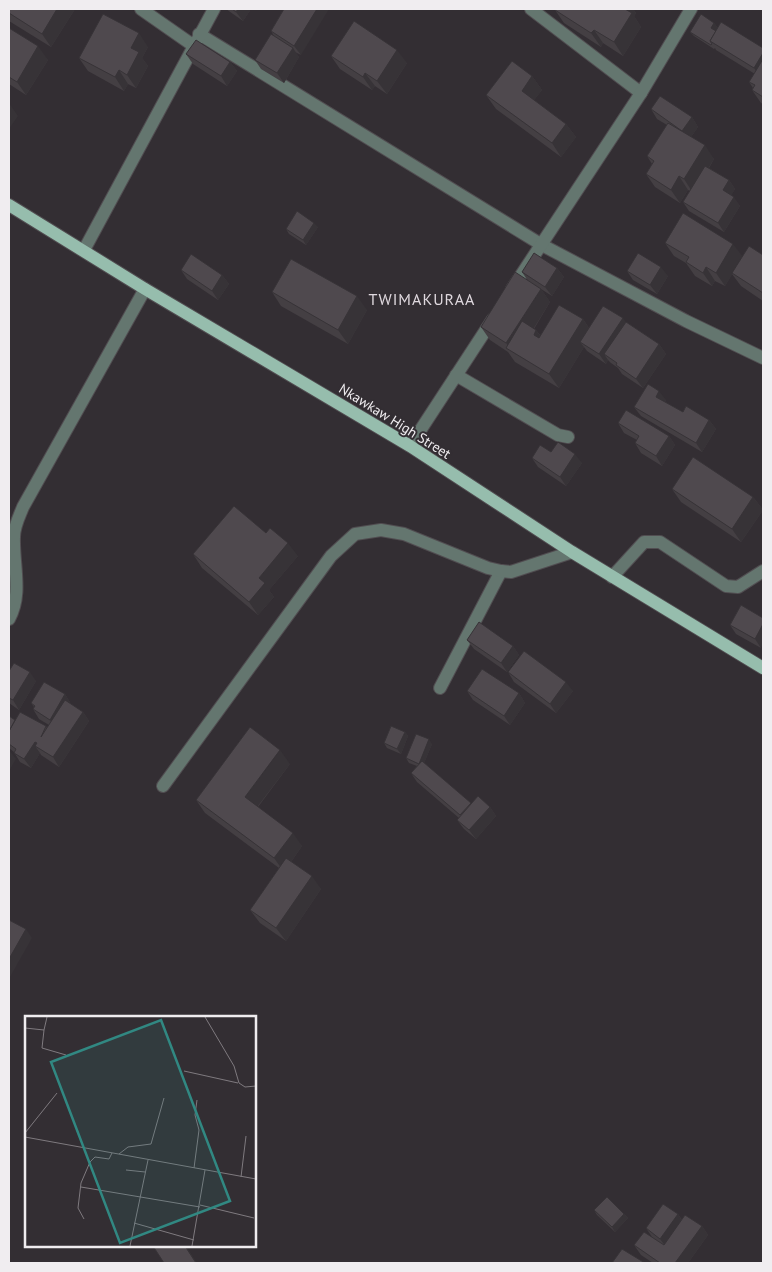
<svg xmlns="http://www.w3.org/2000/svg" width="772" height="1272" font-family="'PT Sans',sans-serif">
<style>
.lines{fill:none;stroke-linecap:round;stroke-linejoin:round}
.minor-casing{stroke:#514d51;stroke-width:14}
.major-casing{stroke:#514d51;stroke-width:14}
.minor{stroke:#64766f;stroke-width:12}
.major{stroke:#96bdad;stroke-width:12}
.wall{fill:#443f43}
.shaded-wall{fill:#373337}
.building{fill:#4f494e;stroke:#373337}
.labels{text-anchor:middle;stroke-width:4;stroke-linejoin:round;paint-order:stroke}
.street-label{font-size:14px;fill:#f0edf0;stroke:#332e33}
.quarter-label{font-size:16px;letter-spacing:1px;fill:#dfd8de;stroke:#332e33}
.inset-road{fill:none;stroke:#7f7a7f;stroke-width:1}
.view{fill:#318882;fill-opacity:0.15;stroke:#318882;stroke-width:2.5}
.inset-edge{fill:none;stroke:#f0edf0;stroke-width:2.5}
</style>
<rect width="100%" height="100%" fill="#332e33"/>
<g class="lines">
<defs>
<g id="minor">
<polyline points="141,9 194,46"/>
<polyline points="531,9 641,93"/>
<polyline points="199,34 542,245 686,321 763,358"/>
<polyline points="84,250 214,9"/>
<polyline points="512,289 641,93 691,9"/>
<polyline points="456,375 558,435 568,437"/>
<polyline points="410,446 493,319"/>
<polyline points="612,577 644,542 660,542 726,586 738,587 763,571"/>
<path d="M9,619c14,-25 4,-54 5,-82 0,-11 5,-20 9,-30l122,-218"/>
<polyline points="440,688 501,571"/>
<polyline points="163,786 331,556 355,534 381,530 404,534 488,568 501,571 511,572 572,552"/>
</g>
<polyline id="major" points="9,205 145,289 410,446 572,552 763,668"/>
</defs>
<use href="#minor" class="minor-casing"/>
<use href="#major" class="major-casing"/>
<use href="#minor" class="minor"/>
<use href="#major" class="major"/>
</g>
<g class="wall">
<polygon points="9,9 75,9 51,47 9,21"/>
<polygon points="226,9 251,9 243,21"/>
<polygon points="284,9 301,55 295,52 299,57 284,83 261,69 255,60 274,36 271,31"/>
<polygon points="556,9 633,9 636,13 634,16 641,27 623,56 603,43 601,47 564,23 555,10"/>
<polygon points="714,23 718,28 763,48 763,104 761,103 752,90 753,88 749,82 755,74 716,50 715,48 714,49 694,36 690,32"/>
<polygon points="9,28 48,60 26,95 9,84"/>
<polygon points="148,47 142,58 148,66 136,88 128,84 124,91 88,71 79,58"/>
<polygon points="186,54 230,62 237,71 227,86 193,64"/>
<polygon points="331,56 407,63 387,94 375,86 372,90 340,69"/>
<polygon points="532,76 542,90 534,100 566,124 576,137 561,157 496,109 486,95"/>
<polygon points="651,109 692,117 698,127 691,137 714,159 709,168 729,180 735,189 731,195 740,206 724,232 689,211 683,202 690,191 688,190 680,203 655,187 646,174 652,164 647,156 667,125 657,119"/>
<polygon points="318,227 306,245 289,234 286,229"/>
<polygon points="665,243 742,257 763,255 763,301 741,286 732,274 725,286 715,281 712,286 695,276 686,263 674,256"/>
<polygon points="557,268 564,277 552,296 541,289 550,302 534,329 536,330 540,335 583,319 589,328 626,322 659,344 666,354 643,388 622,374 618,368 611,363 608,360 606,364 587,351 584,347 559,388 515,362 508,352 490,340 481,327 528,281 522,272"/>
<polygon points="181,270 222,275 229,284 218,300 187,279"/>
<polygon points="627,271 668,276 657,294 633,280"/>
<polygon points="272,292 367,310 348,344 281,306"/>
<polygon points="666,400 665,402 683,412 709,420 716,429 702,452 641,416 634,407"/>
<polygon points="618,423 669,436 675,445 662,466 641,453 635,443 637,440 624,433"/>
<polygon points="551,452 582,463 566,486 538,467 532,458"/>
<polygon points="672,489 753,497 763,510 741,542 681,502"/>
<polygon points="193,554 298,556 269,590 274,597 258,615 202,568"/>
<polygon points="741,605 761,648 736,634 730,625"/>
<polygon points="467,640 513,646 519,655 507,672 474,649"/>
<polygon points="9,671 36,681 19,710 9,703"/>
<polygon points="508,672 573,691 556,713 514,682"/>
<polygon points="467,691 519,693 525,703 510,725 473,700"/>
<polygon points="65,694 71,704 83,712 89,721 59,767 41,755 40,753 31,768 20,762 14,752 9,748 9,717 15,720 46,726 47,728 49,725 39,719 33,709 34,707 31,703"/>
<polygon points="405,732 408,736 401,754 387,748 384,743"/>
<polygon points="432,744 424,763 471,804 490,807 496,816 476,839 464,829 457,820 459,818 417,782 411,773 417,766 409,763 406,758"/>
<polygon points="290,764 258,807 302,846 291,862 321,889 286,941 260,923 250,910 279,868 205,813 196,800"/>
<polygon points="594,1210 624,1214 628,1218 615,1232 597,1215"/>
<polygon points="678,1214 682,1220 702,1226 708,1235 688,1263 653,1263 641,1255 634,1245 652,1237 646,1228"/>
</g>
<g class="shaded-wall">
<polygon points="57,9 75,9 51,47 42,34"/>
<polygon points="238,9 251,9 243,21 236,12"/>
<polygon points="317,9 329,9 301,55 294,46"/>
<polygon points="623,9 633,9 636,13 634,16 641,27 623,56 614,42"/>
<polygon points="714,23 718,28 714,33 711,28"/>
<polygon points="594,30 603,43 601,47 591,33"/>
<polygon points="139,33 148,47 142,58 148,66 136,88 127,75 131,48"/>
<polygon points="38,46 48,60 26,95 17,82"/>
<polygon points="293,48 299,57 284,83 277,73"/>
<polygon points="397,50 407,63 387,94 377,81"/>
<polygon points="763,53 763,73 760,77 754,68"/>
<polygon points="230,62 237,71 227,86 221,76"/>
<polygon points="119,70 128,84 124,91 115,77"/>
<polygon points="365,73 375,86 372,90 363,77"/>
<polygon points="532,76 542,90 531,104 522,91"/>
<polygon points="9,103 18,116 9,129"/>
<polygon points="692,117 698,127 689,140 682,131"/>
<polygon points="566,124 576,137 561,157 552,143"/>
<polygon points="705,145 714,159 693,193 684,179"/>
<polygon points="679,176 688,190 680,203 671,190"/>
<polygon points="729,180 735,189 729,199 723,190"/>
<polygon points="734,197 740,206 724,232 718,223"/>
<polygon points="314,223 318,227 306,245 303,240"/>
<polygon points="733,244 743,257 725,286 716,273"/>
<polygon points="661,267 668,276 657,294 650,285"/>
<polygon points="706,267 715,281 712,286 703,273"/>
<polygon points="557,268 564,277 552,296 545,287"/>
<polygon points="222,275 229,284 218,300 212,291"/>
<polygon points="541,289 550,302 517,355 513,352 506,343"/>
<polygon points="357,296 367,310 348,344 338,330"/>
<polygon points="623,318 629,327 604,354 608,360 606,364 599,354"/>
<polygon points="583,319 592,333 580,342 584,347 559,388 549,374"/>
<polygon points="536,330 546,344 534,335"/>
<polygon points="659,344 666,354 643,388 636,379"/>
<polygon points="659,391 666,400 662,406 656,397"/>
<polygon points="709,420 716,429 702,452 696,443"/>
<polygon points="669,436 675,445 662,466 656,456"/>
<polygon points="575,454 582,463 566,486 560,477"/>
<polygon points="753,497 763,510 741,542 732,529"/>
<polygon points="288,543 298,556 269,590 274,597 258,615 249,602 259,578"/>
<polygon points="763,624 763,644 761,648 755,639"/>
<polygon points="513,646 519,655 507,672 501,663"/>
<polygon points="30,672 36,681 19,710 13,700"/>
<polygon points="566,682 573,691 556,713 550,704"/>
<polygon points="519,693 525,703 510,725 504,716"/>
<polygon points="65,694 71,704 56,729 50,720"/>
<polygon points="83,712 89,721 59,767 53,757"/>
<polygon points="405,732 408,736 401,754 397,749"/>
<polygon points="429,739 432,744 422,768 419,764"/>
<polygon points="35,742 40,749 35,746 40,753 31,768 24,759"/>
<polygon points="9,750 16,759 9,771"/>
<polygon points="280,750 290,764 254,811 245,797"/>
<polygon points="490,807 496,816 476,839 469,830"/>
<polygon points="293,833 302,846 284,872 274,858"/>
<polygon points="312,876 321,889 286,941 276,928"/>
<polygon points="26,929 32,938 10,977 9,975 9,959"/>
<polygon points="624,1214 628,1218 615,1232 612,1227"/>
<polygon points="678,1214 684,1224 667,1248 660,1239"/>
<polygon points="702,1226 708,1235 688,1263 675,1263"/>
<polygon points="185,1246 186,1246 197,1263 196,1263"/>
</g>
<g class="building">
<polygon points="9,9 57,9 42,34 9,13"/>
<polygon points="232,9 238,9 236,12"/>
<polygon points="284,9 317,9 294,46 271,31"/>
<polygon points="556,9 625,9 632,13 614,42 594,30 591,33 555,10"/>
<polygon points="103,14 139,33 131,48 139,52 127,75 119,70 115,77 79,58"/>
<polygon points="701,14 714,23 711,28 716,31 710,41 712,44 711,45 690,32"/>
<polygon points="354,21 397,50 377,81 365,73 363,77 331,56"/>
<polygon points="721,22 763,48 763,53 754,68 710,41"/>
<polygon points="9,28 38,46 17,82 9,77"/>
<polygon points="271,34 293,48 277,73 255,60"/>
<polygon points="196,40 230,62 221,76 186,54"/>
<polygon points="763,59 763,97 752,90 755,85 749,82"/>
<polygon points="512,61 532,76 522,91 566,124 552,143 486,95"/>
<polygon points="660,96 692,117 682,131 651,109"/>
<polygon points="668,123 705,145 684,179 679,176 671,190 646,174 654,161 647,156"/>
<polygon points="705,166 729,180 723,190 734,197 718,223 683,202"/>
<polygon points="297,211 314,223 303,240 286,229"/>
<polygon points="683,213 733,244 716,273 706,267 703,273 686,262 689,257 665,243"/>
<polygon points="749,246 763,255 763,293 732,273"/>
<polygon points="534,253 557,268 545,287 522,272"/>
<polygon points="638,253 661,267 650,285 627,271"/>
<polygon points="191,254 222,275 212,291 181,270"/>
<polygon points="291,259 357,296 338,330 272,292"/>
<polygon points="515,272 541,289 506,343 481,327"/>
<polygon points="559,305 583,319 549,374 506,348 522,321 536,330 534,335 539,338"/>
<polygon points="603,306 623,318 599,354 580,342"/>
<polygon points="626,322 659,344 636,379 616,365 617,363 604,354"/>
<polygon points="648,384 659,391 656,397 683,412 686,406 709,420 696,443 634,407"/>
<polygon points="626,410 669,436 656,456 635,443 639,436 618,423"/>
<polygon points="558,442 575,454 560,477 532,458 540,445 551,452"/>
<polygon points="693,457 753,497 732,529 672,489"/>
<polygon points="234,506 266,533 270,528 288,543 259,578 265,583 249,602 193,554"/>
<polygon points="741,605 763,618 763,624 755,639 730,625"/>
<polygon points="479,622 513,646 501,663 467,640"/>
<polygon points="524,651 566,682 550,704 508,672"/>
<polygon points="14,663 30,672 13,700 9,698 9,671"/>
<polygon points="482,669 519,693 504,716 467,691"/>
<polygon points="44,682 65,694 50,720 33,709 35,706 31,703"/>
<polygon points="65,700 83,712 53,757 35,746 37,743 35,742 24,759 14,753 16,749 9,744 9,731 20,712 46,726 41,737"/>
<polygon points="9,716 15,720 9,731"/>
<polygon points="391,726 405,732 397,749 384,743"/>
<polygon points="250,727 280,750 245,797 293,833 274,858 196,800"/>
<polygon points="416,734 429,739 419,764 406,758"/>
<polygon points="422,761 471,803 460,815 411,773"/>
<polygon points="478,796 490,807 469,830 457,820"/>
<polygon points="286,858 312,876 276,928 250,910"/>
<polygon points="9,920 26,929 9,959"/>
<polygon points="607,1197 624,1214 612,1227 594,1210"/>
<polygon points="663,1204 678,1214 660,1239 646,1228"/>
<polygon points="685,1215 702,1226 675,1263 660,1263 634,1245 644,1232 664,1245"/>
<polygon points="153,1246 185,1246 196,1263 164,1263"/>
<polygon points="622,1249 645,1263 612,1263"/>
</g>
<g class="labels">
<g class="street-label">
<text transform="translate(395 421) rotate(32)" y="5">Nkawkaw High Street</text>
</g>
<g class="quarter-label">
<text x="422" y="305">TWIMAKURAA</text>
</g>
</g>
<g transform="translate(25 1016)">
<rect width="231" height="231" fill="#332e33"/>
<path class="inset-road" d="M180,1l29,49 5,17 6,4 11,-1M0,12l19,2 3,-13M19,14l-2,18 24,7M159,55l54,12M231,100v19M0,117l32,-40M0,121l231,42M94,138l9,-7 23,-3 13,-46M169,152l5,-38 -4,-15 2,-15M101,154l19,2M216,161l5,-41M56,171l119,20M175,189l54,13M59,203l-6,-11 3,-25 9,-21 5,-5 14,2 3,-6M109,207l60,17M105,230l18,-86M167,230l13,-76"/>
<path class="view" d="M136,4l69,181 -110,42 -69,-181z"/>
<rect width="231" height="231" class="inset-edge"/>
</g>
<rect width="772" height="1272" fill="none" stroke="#f0edf0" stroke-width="20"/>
</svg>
